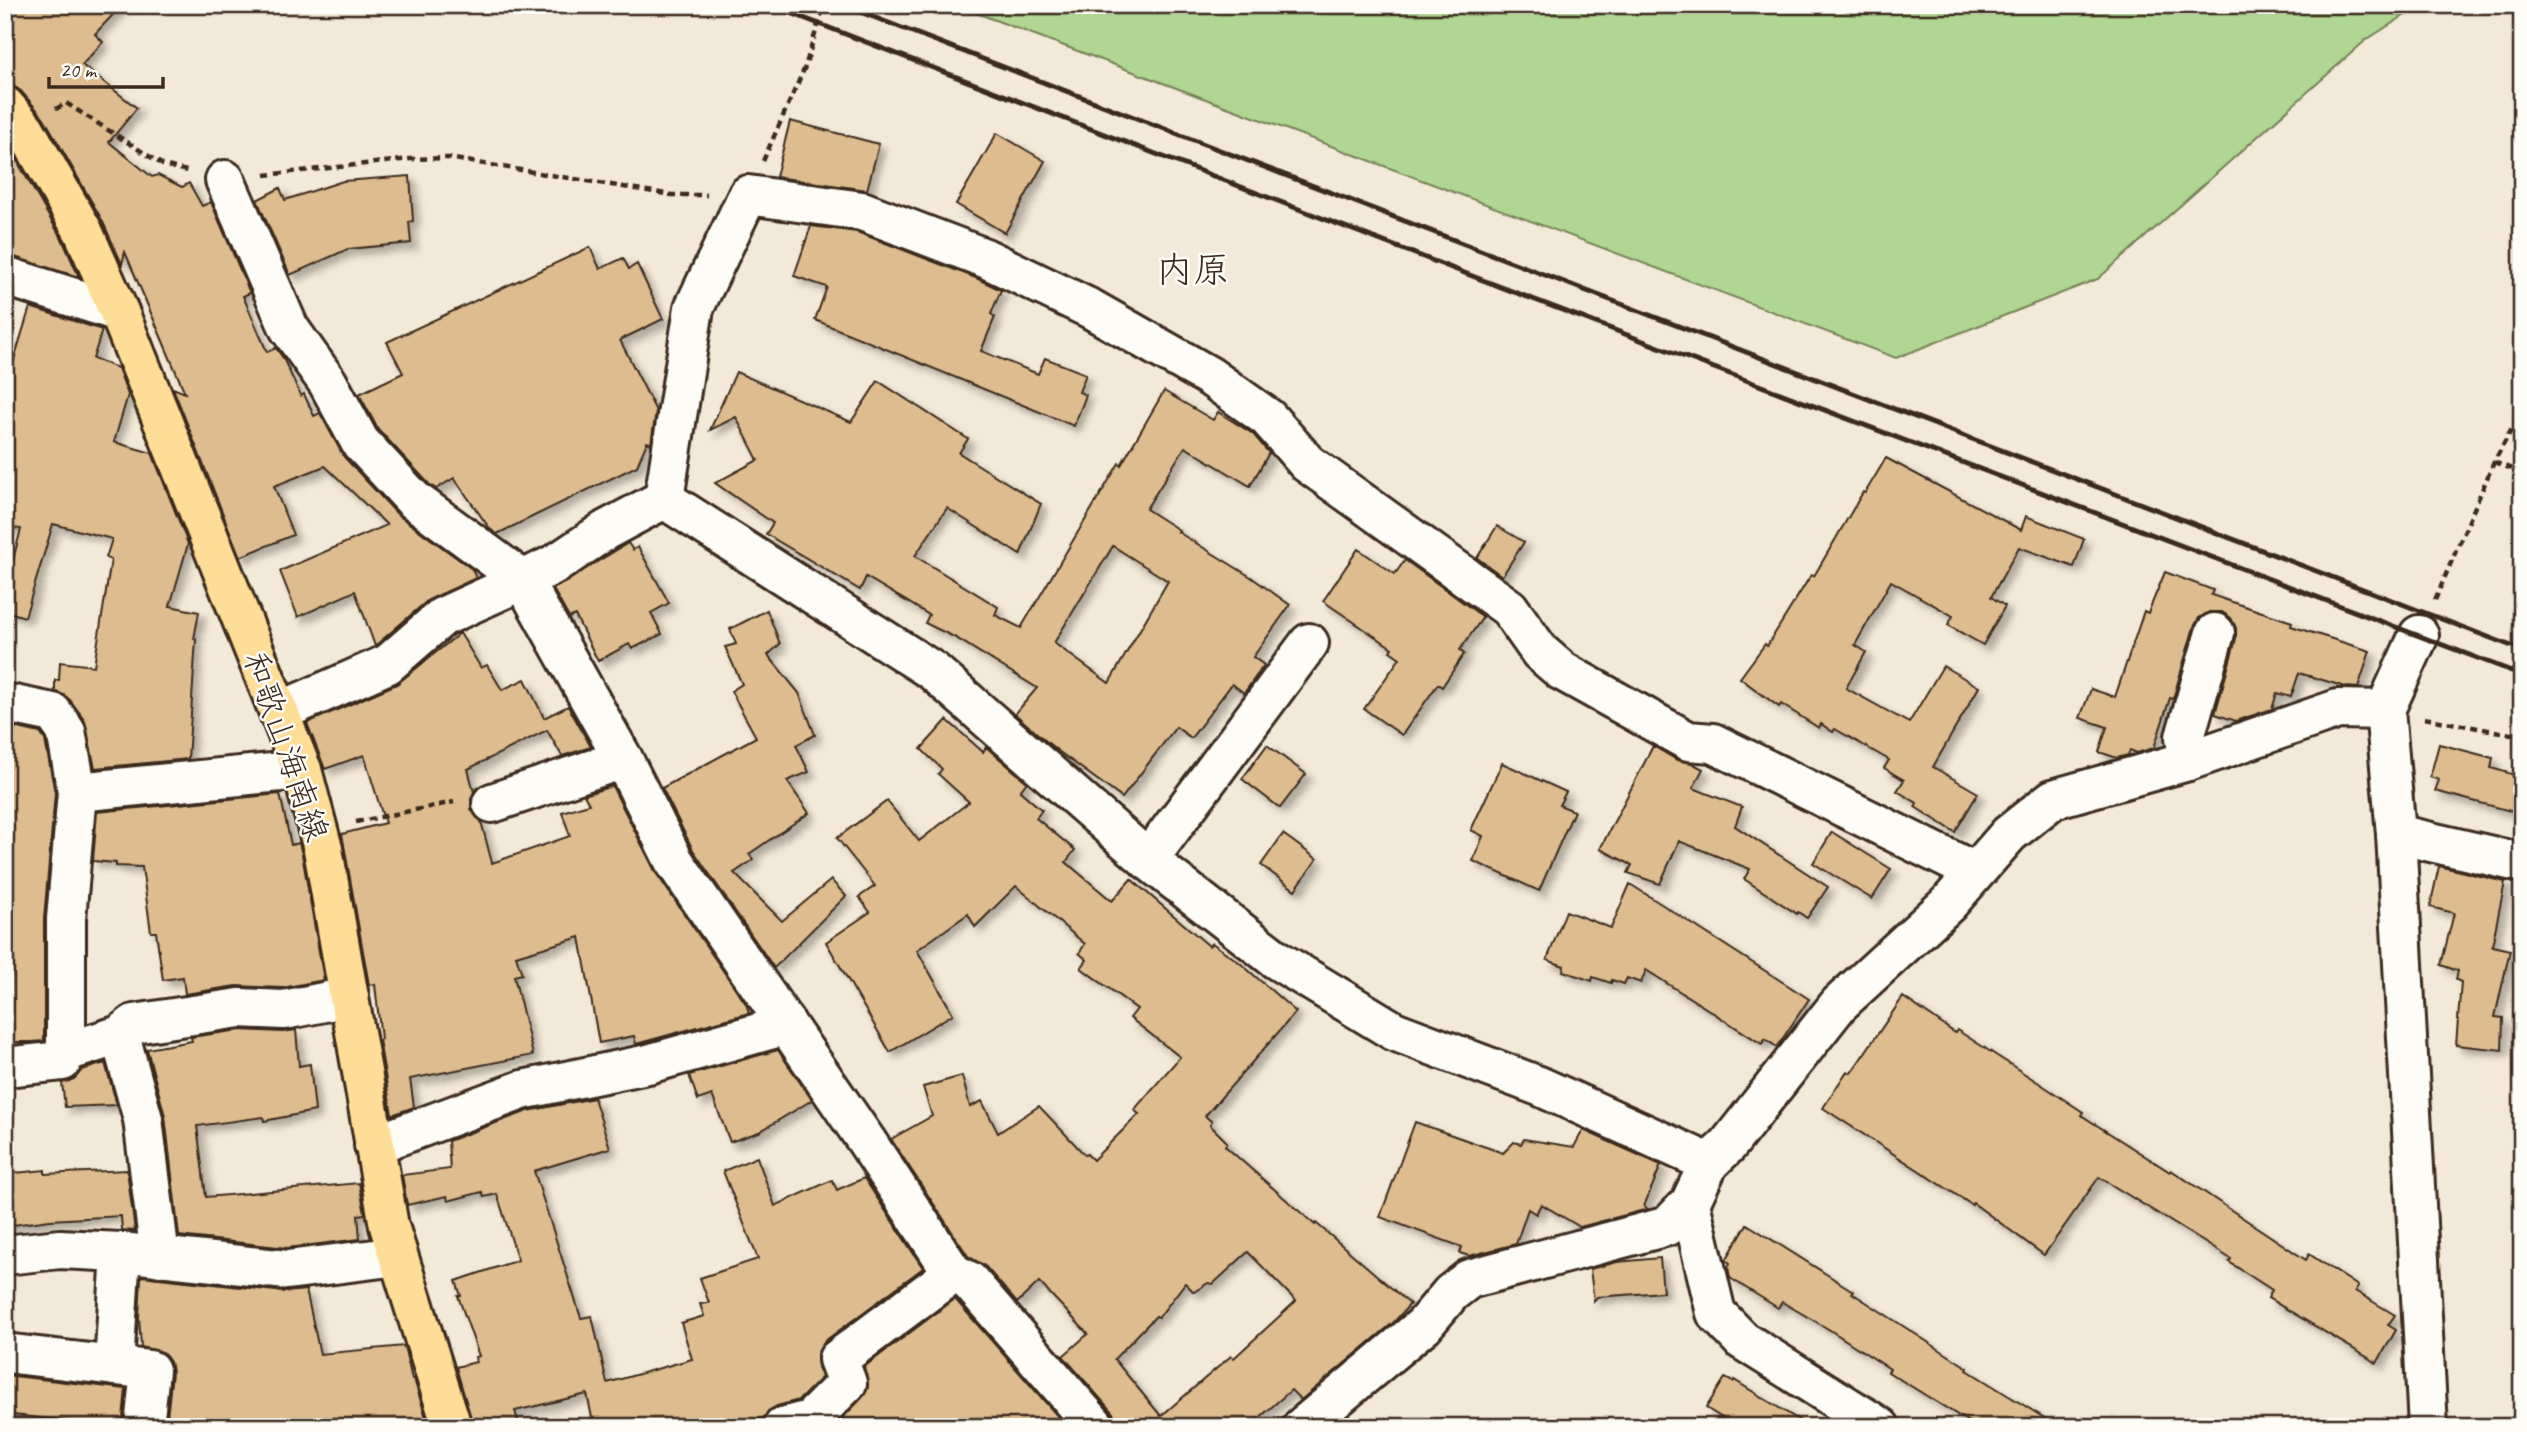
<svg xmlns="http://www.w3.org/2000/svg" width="2527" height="1432" font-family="Caveat,'Klee One',sans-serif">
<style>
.green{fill:#afd692;stroke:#758058;stroke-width:2}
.building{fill:#ddbd8f;stroke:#3b2a1e;stroke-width:2;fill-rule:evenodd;filter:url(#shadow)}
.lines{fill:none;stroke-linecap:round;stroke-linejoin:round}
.minor-casing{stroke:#3b2a1e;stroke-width:44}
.major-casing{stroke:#3b2a1e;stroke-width:44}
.path{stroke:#3b2a1e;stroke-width:4.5;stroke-dasharray:7 5;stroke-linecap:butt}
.minor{stroke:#fdfcf7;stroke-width:38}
.major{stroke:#fedd96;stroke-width:38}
.rail{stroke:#3b2a1e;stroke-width:5}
.labels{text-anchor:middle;stroke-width:5;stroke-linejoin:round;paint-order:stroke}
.street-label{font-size:33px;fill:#3b2a1e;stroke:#fdfcf7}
.quarter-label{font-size:37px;fill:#3b2a1e;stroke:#fdfcf7}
</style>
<defs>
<filter id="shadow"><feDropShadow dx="6" dy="6" stdDeviation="3.5" flood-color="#0004"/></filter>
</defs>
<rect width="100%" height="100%" fill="#f3e9d8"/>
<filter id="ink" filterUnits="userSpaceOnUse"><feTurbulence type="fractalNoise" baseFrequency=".0143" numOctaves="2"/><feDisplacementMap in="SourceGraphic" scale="14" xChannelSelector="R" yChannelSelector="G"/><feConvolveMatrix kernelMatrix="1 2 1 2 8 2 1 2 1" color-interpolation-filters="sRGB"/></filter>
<g filter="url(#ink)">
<polygon class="green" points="955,5 2421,5 2366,40 2098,279 1896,358"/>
<g class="building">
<polygon points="5,5 122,5 95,34 103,42 82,65 137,108 109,142 152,177 158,175 182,187 189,183 202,206 211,202 250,293 243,296 267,352 276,348 283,358 301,396 304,394 314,416 320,413 344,457 398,515 472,569 476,578 428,600 375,646 355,591 298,617 280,571 387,525 325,466 274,486 293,535 240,557 173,388 185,393 125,252 122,264 102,220 44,118 21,91 13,86 5,85"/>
<polygon points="790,121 879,144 867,190 776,177"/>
<polygon points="997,133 1045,161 1005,233 956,204"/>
<polygon points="5,140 63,241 79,277 5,255"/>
<polygon points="410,176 413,221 409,222 411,243 348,249 290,275 257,200 280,188 285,200 343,181"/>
<polygon points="811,226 857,232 976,278 1001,290 991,314 995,317 981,351 1038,374 1045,358 1086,374 1079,392 1086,395 1074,426 815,320 827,287 794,276"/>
<polygon points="590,247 600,269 623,258 629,269 637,264 663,319 620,340 656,411 651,444 647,442 637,466 497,534 490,529 454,478 436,489 429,484 378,429 359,394 403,373 387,342"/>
<polygon points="30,307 102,330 93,359 118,368 128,395 114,442 152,453 188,544 170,606 199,612 194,639 196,639 188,759 95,768 84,719 70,700 55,691 55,680 59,680 60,662 94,666 111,560 106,558 112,539 53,524 25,617 5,611 5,591 21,529 5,527 5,389"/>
<path d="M736,372l115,50 27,-41 90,58 -9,14 82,51 -21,51 -73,-47 -32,48 83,51 -3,8 26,13 98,-165 2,2 43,-74 49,29 5,-8 35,22 16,19 -19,33 -65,-39 -39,62 33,21 -1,2 73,45 39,28 -37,52 11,8 -20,28 -12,-9 -41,54 -15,-11 -54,71 -68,-50 -39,-34 22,-26 -81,-50 -31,-15 4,-8 -63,-38 -6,13 -94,-56 7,-11 -58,-40 43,-23 -22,-43 -26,13zM1113,546l55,35 -59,102 -55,-40z"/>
<polygon points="1886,458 2021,530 2026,516 2084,539 2074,567 2019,547 1991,597 2005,606 1983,645 1948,625 1953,616 1891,581 1855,645 1866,652 1846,688 1909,723 1943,666 1979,687 1933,767 1978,793 1955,832 1915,807 1917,803 1897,791 1904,780 1884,768 1889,760 1835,729 1833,732 1821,724 1819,728 1781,704 1779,707 1740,678 1765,644 1767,646 1811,575 1814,576 1863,492 1865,493"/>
<polygon points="1497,526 1524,542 1502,576 1477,558"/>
<polygon points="628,543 633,550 638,547 669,603 651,613 662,634 632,649 629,644 598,661 575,615 569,618 553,589"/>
<polygon points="1358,549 1395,574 1405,560 1483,617 1460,650 1464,654 1442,687 1438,684 1402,735 1364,709 1400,658 1390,651 1392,648 1323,601"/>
<polygon points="2165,572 2213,590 2211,595 2292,622 2291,626 2370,651 2358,688 2346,687 2299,673 2291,697 2277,693 2272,709 2236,721 2215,714 2236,639 2236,628 2231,618 2222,612 2209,612 2199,618 2194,627 2173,699 2170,698 2154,748 2137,753 2130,750 2128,755 2117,758 2099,752 2107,727 2080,718 2091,689 2115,697 2144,611 2148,613"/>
<polygon points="767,610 780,644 768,655 799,693 815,735 796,745 809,772 787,781 809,813 749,854 753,860 734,873 782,921 831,880 846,896 774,968 693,850 662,788 756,737 731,691 742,684 725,647 736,644 730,629"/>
<polygon points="460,633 481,668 487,665 502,690 525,679 544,718 568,706 591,747 562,756 547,730 468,769 474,792 471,799 471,809 481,821 492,863 570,836 562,812 589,804 584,795 612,786 656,873 746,1004 749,1013 636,1044 634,1036 599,1043 580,937 516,956 522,974 514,976 533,1055 410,1079 414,1107 392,1115 379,1040 381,1039 375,984 369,985 342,834 385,823 364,755 325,769 307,723 397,684"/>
<path d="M947,720l36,32 3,-5 41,35 -7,9 22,19 -6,8 39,32 -9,12 46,39 19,-22 78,67 3,-3 27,19 57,50 -91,104 7,6 -2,3 17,17 -2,4 90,79 1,-2 94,81 -16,18 -93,78 -10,-10 -42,37h-132l-4,-14 -50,-57 25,-22 -49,-52 -22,21 -31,-36 -18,-11 -77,-117 41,-23 -9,-29 39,-11 8,31 12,-6 16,32 41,-27 46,49 2,-1 6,6 46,-46 -5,-4 46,-53 -50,-39 7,-9 -56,-41 6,-8 -8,-7 6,-9 -69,-58 -41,41 -7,-13 -51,36 36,64 -63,38 -64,-110 44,-30 -11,-15 16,-11 -38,-48 50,-37 32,40 50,-39 -31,-28 4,-5 -21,-20zM1248,1252l48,49 -62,57 -3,-2 -70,60 -47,-57 42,-43 3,1 26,-34 9,9 14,-9 5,1z"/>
<polygon points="5,725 40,733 45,740 55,793 44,919 44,1041 32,1042 5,1042 5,997 10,997 14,931 5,930"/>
<polygon points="2439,744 2493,758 2491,768 2522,777 2522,814 2435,791 2439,780 2430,777"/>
<polygon points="1267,745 1306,774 1280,808 1242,779"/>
<polygon points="1653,746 1677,760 1692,763 1703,769 1693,788 1742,807 1735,826 1828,887 1807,918 1798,912 1797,914 1744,879 1750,869 1679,841 1660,884 1628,873 1632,865 1600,849"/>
<polygon points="1502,763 1566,792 1559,805 1574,811 1539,891 1473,861 1483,836 1471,830"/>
<polygon points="280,794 291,845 299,843 302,854 324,980 282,988 236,986 185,994 183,977 163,980 156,932 151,932 142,867 116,866 116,863 93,861 97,812"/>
<polygon points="1832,832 1891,869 1872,899 1813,863"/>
<polygon points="1283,834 1317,859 1295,890 1261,865"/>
<polygon points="2439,866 2505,882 2492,946 2510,950 2495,1017 2503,1018 2502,1050 2456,1045 2461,982 2456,980 2458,971 2441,965 2454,913 2430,907"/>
<polygon points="1630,884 1809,999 1777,1047 1765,1039 1762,1044 1646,970 1641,983 1627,978 1624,984 1612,980 1611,983 1593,977 1592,981 1563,971 1564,966 1547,960 1566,911 1611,928"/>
<polygon points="1903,997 1955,1033 1957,1030 2039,1083 2083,1112 2081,1115 2170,1172 2171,1170 2306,1260 2309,1254 2358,1286 2355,1291 2395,1315 2388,1325 2396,1330 2377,1363 2268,1298 2272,1290 2229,1262 2231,1259 2099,1177 2044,1255 1973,1203 1972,1205 1823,1108 1847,1071 1851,1073"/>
<polygon points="240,1030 283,1032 296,1030 299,1066 310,1064 315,1111 264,1121 263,1117 197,1126 206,1197 359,1183 365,1214 358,1215 360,1239 287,1248 179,1236 165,1116 147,1049 192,1041 191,1037"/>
<polygon points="778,1050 812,1100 759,1132 730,1142 712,1095 698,1100 689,1075"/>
<polygon points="105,1063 117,1105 65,1107 62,1083 74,1079 82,1070"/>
<polygon points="594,1098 610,1148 534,1171 581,1318 592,1316 607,1383 692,1359 681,1323 704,1316 700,1304 709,1303 700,1278 758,1259 723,1171 757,1157 775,1206 832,1180 837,1190 864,1178 923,1268 825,1341 817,1354 818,1367 822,1377 799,1400 777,1406 768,1411 764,1418 735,1425 733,1419 707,1427 594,1427 587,1394 515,1411 520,1427 473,1427 456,1367 476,1362 475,1357 479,1356 458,1296 461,1296 456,1281 518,1260 497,1194 484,1197 482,1192 448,1201 447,1196 407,1205 402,1175 450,1169 448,1141 528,1111"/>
<polygon points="1415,1122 1503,1153 1514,1142 1521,1144 1524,1139 1574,1147 1583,1130 1661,1165 1644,1206 1648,1209 1580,1227 1541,1204 1536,1214 1528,1209 1516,1244 1469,1256 1460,1253 1462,1247 1380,1217"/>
<polygon points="45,1170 45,1174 127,1170 135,1231 122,1230 121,1216 50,1220 5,1226 5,1174"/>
<polygon points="1747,1224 1853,1291 1852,1293 1968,1368 1967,1370 2059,1427 1977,1427 1888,1372 1890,1369 1830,1330 1782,1302 1778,1308 1730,1278 1728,1267 1730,1263 1726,1260"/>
<polygon points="1660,1258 1663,1292 1597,1297 1594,1301 1590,1269 1617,1262"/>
<polygon points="141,1276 285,1292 306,1290 320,1354 404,1346 412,1379 414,1379 429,1427 339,1427 336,1418 285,1427 166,1427 172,1372 170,1362 162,1352 141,1347 139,1317"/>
<polygon points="955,1299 1067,1427 834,1427 862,1398 868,1388 864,1367"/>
<polygon points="5,1375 126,1389 122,1427 83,1427 83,1423 5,1414"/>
<polygon points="1725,1378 1733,1382 1734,1380 1810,1427 1737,1427 1706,1408"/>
</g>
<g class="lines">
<defs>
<g id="minor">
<polyline points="225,180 289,328 328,383 360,442 414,500 523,580 557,563 606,530 664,499"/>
<polyline points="5,276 119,312"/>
<polyline points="2419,635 2385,710 2396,834 2428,1427"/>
<polyline points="5,703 53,713 66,731 77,792"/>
<polyline points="281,711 388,664 442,617 523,580 623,759 674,861 867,1142 953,1273 969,1281 1096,1427"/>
<polyline points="2188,761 2185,737 2215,633"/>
<polyline points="492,803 623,759"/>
<polyline points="2396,834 2522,863"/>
<polyline points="1148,860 1309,643"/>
<polyline points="120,1035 143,1119 160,1257"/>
<polyline points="66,1052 66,919 77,792 302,770"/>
<polyline points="5,1067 62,1061 66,1052 120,1035 134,1024 239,1008 284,1010 349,997"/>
<polyline points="374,1145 522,1090 648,1064 787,1025"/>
<polyline points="1709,1163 1539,1086 1394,1031 1277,960 1148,860 933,671 664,499 694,308 748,195 862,211 985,258 1091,309 1209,376 1268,418 1307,463 1509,608 1540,652 1562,671 1688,741 1713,743 1975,872"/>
<polyline points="1690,1203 1716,1313 1742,1340 1880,1427"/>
<polyline points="5,1255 60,1249 121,1252 287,1270 398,1256"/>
<polyline points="5,1353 150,1370 144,1427"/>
<polyline points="114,1366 121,1252"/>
<polyline points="783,1427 810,1420 847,1383 838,1359 953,1273"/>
<polyline points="1302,1427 1424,1325 1451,1293 1469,1279 1668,1226 1690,1203 1709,1163 1728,1145 1839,1004 1948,904 2009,834 2053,799 2188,761 2338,709 2385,710"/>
</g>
<polyline id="major" points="5,106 25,129 83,231 119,312 302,770 323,849 389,1226 452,1427"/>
</defs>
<use href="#minor" class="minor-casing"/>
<use href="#major" class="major-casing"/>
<g class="path">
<polyline points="56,109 66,103 163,165 187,171"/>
<polyline points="763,161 805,67 824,5"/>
<polyline points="265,175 411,159 448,158 672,195 707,195"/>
<polyline points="2494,462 2522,473"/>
<polyline points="2435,600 2494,462 2522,410"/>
<polyline points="2424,718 2522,736"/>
<polyline points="356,822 454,802"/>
</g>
<use href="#minor" class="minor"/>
<use href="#major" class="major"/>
<g class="rail">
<polyline points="770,5 1480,279 2522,675"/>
<polyline points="842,5 2522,650"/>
</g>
</g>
</g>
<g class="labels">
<g class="street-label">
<text transform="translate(287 746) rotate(71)" y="12">和歌山海南線</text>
</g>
<g class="quarter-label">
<text x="1193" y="282">内原</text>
</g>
</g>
<rect width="2527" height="1432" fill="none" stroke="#fdfcf7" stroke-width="28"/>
<rect x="14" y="14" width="2499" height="1404" fill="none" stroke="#3b2a1e" stroke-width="2.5" filter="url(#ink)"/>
<path d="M49 77v10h114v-10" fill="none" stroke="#3b2a1e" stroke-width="3.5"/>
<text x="60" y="77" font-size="21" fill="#3b2a1e" stroke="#fdfcf7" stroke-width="5" paint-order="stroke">20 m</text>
</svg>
